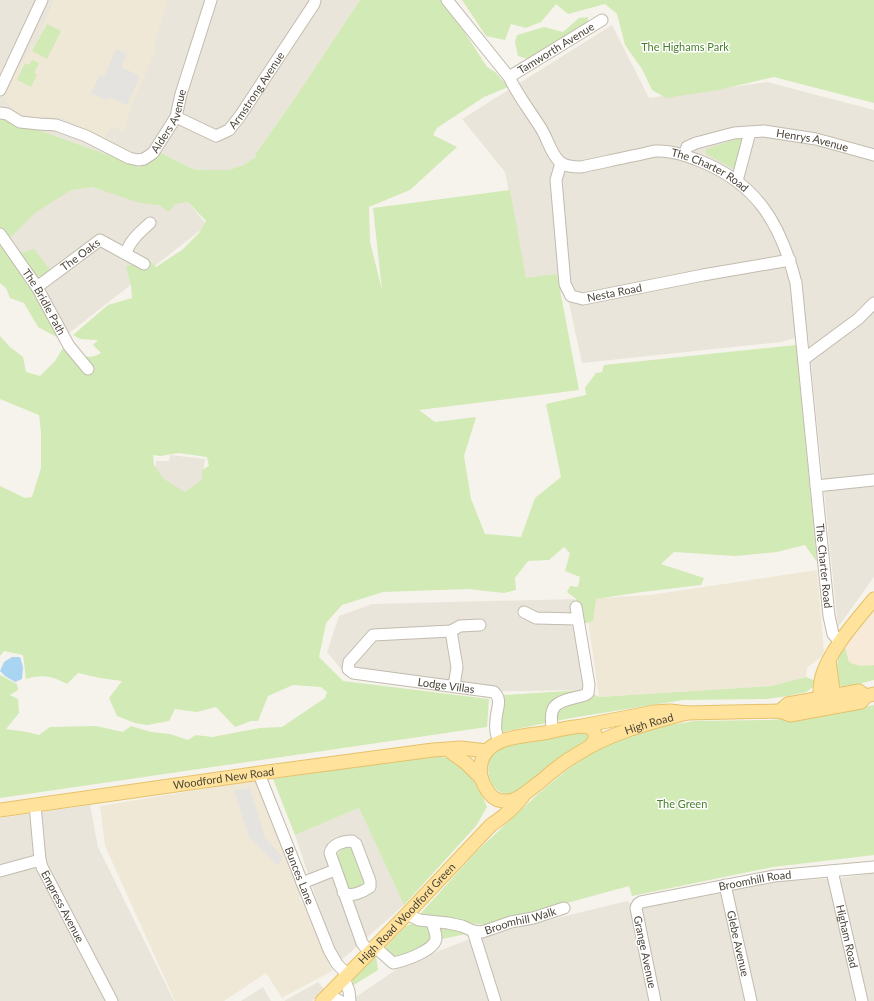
<svg xmlns="http://www.w3.org/2000/svg" width="874" height="1001" font-family="Lato,sans-serif">
<style>
.residential{fill:#eae5da}
.commercial{fill:#f7ead8}
.education{fill:#efe8d6}
.green{fill:#d2eab5;fill-rule:evenodd}
.parking{fill:#e5e3e0}
.water{fill:#a9d4f2}
.lines{fill:none;stroke-linecap:round;stroke-linejoin:round}
.minor-casing{stroke:#c2bbae;stroke-width:13}
.major-casing{stroke:#e6c16a;stroke-width:15}
.minor{stroke:#fff;stroke-width:11}
.major{stroke:#ffe39c;stroke-width:13}
.labels{text-anchor:middle;stroke-width:3;stroke-linejoin:round;paint-order:stroke}
.park-label{font-size:11px;fill:#4a7f2a;stroke:#fff}
.street-label{font-size:11px;fill:#4b4439;stroke:#fff}
</style>
<rect width="100%" height="100%" fill="#f6f3ec"/>
<g class="residential">
<polygon points="0,0 360,0 297,95 255,155 256,157 243,165 229,170 205,170 193,169 159,152 139,168 133,164 0,116"/>
<polygon points="612,25 649,98 767,82 874,110 874,577 838,627 808,335 781,342 582,363 569,303 554,283 526,278 505,172 462,119"/>
<polygon points="84,185 130,198 187,201 207,225 64,337 4,238 32,212 70,189"/>
<polygon points="170,455 205,459 198,507 186,494 162,478 155,470 156,461 169,461"/>
<polygon points="575,599 583,690 457,692 346,675 327,652 339,616 372,604"/>
<polygon points="90,805 98,847 174,1001 0,1001 0,818"/>
<polygon points="359,808 404,905 338,963 295,835"/>
<polygon points="874,873 874,1001 350,1001 403,965 467,940 627,901 643,908 733,889 782,881 841,878"/>
<polygon points="318,982 325,990 312,1001 284,1001"/>
<polygon points="263,987 271,1001 241,1001"/>
</g>
<polygon class="commercial" points="874,609 874,665 865,666 855,665 849,662 845,647 847,642"/>
<g class="education">
<polygon points="54,0 168,0 156,38 154,54 131,107 124,132 112,126 104,138 64,119 46,116 33,118 23,115 12,108 5,100 4,90 25,58 32,45 34,46"/>
<polygon points="817,570 824,651 822,656 807,668 806,677 771,686 599,697 585,599 650,595"/>
<polygon points="257,780 302,893 299,897 303,905 306,906 332,971 282,998 266,973 224,1001 175,1001 105,846 100,806"/>
</g>
<g class="green">
<path d="M360,0h82l1,4 17,21 27,42 8,5 13,15 -24,10 -47,31 -4,7 24,12 -47,43 -41,17 1,35 12,48 -9,-82 137,-18 16,88 31,-4 22,116 -160,20 16,12 41,-5 -12,39 7,43 14,35 36,3 14,-39 26,-21 -15,-73 40,-9 -1,-7 11,-15 6,-1 2,-7 192,-20 21,217 -12,-17 -28,7 -42,4 -61,-4 -13,12 43,14 -3,7 -59,7 -46,7 -3,22 -10,3 -7,-25 -9,-7 3,-6 8,1 2,-10 -15,-6 5,-18 -6,-6 -15,13 -21,1 -13,17 1,12 -12,3 -36,-4 -85,3 -41,13 -16,18 -7,34 24,24 146,18 -2,28 -487,71v-123l17,9 1,6 -8,5 8,4 1,14 -13,16 21,3 12,3 11,-8 46,-1 27,6 8,-6 20,6 19,2 18,6 8,-5 16,2 48,-9 22,-1 43,-29 2,-6 -6,-5 -28,-2 -25,11 -10,25h-7l-16,6 -19,-20 -19,5 -22,-3 -6,12 -22,4 -12,-2 -18,-7 -8,-18 13,-17 -22,-3 -22,-5 -11,11c-15,-8 -25,-10 -41,-5l-3,-24 -19,-4 -4,5v-170l25,12 7,-1 9,-29v-36l-2,-17 -39,-16v-63l10,11 13,10 3,15 14,4 15,-15 8,-13 5,-1c12,8 19,14 33,6l-8,-8 5,-5 -18,-1 -7,-4 35,-30 24,-7 -1,-13 -5,-18 21,-9 9,9 26,-17 17,-17 7,-12 -18,-19 -13,2 -6,8 -10,-7 -19,-2 -48,-16 -21,3 -36,23 -27,27 3,16 23,-7 17,22 -16,11 25,57 -22,-12 -14,-24 -14,-5 -4,-10 -6,-5v-167l133,48 6,4 20,-16 34,17 12,1h24l14,-5 13,-8 -1,-2 42,-60zM179,453l28,4 2,9 -7,4v10l-17,12 -21,-13 -10,-14 -1,-10 7,1z"/>
<polygon points="462,0 874,0 874,103 774,77 718,90 666,98 652,90 642,69 625,45 617,14 605,4 568,14 556,4 541,22 526,28 511,24 505,40 486,36"/>
<polygon points="588,17 588,24 531,60 518,56 515,42 517,35 544,27 563,32 579,18"/>
<polygon points="47,24 61,31 47,59 32,51"/>
<polygon points="32,60 39,63 34,73 37,74 31,87 17,80 25,63 29,65"/>
<polygon points="740,138 743,140 737,168 734,169 706,154 706,149"/>
<path d="M842,647h3l4,15c9,5 16,4 25,3v15l-32,8c-9,-14 -5,-27 0,-41z"/>
<polygon points="806,677 816,681 813,687 806,692 788,696 766,699 683,700 571,718 502,732 500,730 500,717 503,695 583,690 592,693 599,697 771,686"/>
<polygon points="874,705 874,855 773,867 632,896 629,886 486,925 440,920 422,916 421,913 476,852 538,794 567,770 597,749 640,732 662,726 695,721 771,720 831,714"/>
<path d="M583,733l4,1 1,4 -2,2c-12,9 -25,16 -37,26 -10,8 -23,23 -34,27 -25,8 -37,-32 -16,-45 10,-6 23,-6 35,-8 16,-3 32,-5 49,-7z"/>
<path d="M422,757c8,0 17,-1 25,1 18,3 34,33 40,49l-11,19 -72,79 -45,-97 -64,27 -22,-56z"/>
<polygon points="347,847 355,850 368,885 350,893 335,858 341,850"/>
<path d="M413,923c17,2 21,4 17,22l-36,14 -9,-11 21,-22z"/>
<polygon points="438,924 460,927 466,934 442,939 438,933"/>
<polygon points="376,956 378,970 352,986 353,977"/>
</g>
<g class="parking">
<polygon points="116,49 127,54 121,67 140,76 127,105 108,97 106,100 91,93 100,75 104,77"/>
<polygon points="250,788 265,838 283,857 278,866 249,837 234,790"/>
</g>
<polygon class="water" points="12,657 20,657 23,667 22,679 15,682 5,676 0,671 4,662"/>
<g class="lines">
<defs>
<g id="minor">
<path id="s1" d="M447,0l62,77c9,19 22,35 33,53 6,10 9,24 18,32 6,5 14,5 21,5 17,-4 34,-7 51,-11 8,-1 16,-4 24,-5 15,-1 31,5 44,10 58,23 81,64 96,122l33,333 4,18 7,8"/>
<path id="s2" d="M509,77l93,-57"/>
<polyline points="0,90 42,0"/>
<path id="s3" d="M0,113l7,1 13,8 19,2 17,1 30,11 43,22 9,2 6,-1 9,-6 23,-36 5,-23 30,-94"/>
<path id="s4" d="M176,117l40,19 13,-6 11,-14 74,-112 1,-4"/>
<path id="s5" d="M684,155l3,-8 9,-4 38,-10 30,-2 52,8 58,16"/>
<path id="s6" d="M561,163l-5,17 9,104 6,12 12,3 120,-24 87,-15"/>
<polyline points="737,181 750,132"/>
<path id="s7" d="M0,234l37,53 32,59 19,23"/>
<path d="M126,254c3,-13 14,-22 24,-31"/>
<path id="s8" d="M37,287l63,-47 44,24"/>
<polyline points="804,359 858,319 874,303"/>
<polyline points="816,486 874,480"/>
<polyline points="524,612 536,618 577,619"/>
<path id="s9" d="M480,625l-20,1 -9,5 -78,4 -24,27 -1,7 5,4 141,19c9,8 2,18 2,28 -1,7 0,15 3,22"/>
<polyline points="451,631 457,667 454,686"/>
<path d="M553,731c-7,-31 8,-29 32,-36l3,-2 1,-8 -13,-78"/>
<path id="s10" d="M260,773l1,6 68,171 8,14 10,10"/>
<path id="s11" d="M35,805l5,55 2,7 70,134"/>
<polyline points="0,871 40,860"/>
<path id="s12" d="M832,871l30,130"/>
<polyline points="302,883 335,870"/>
<path id="s13" d="M725,885l26,116"/>
<path d="M343,892c7,6 20,0 27,-5v-6l-14,-37 -4,-3c-8,0 -20,3 -22,12l32,90 7,9"/>
<path id="s14" d="M407,914l12,6 29,3 14,3 11,5 9,1 29,-10 22,-4 31,-10"/>
<polyline points="473,931 495,1001"/>
<path d="M374,946l19,17c11,-2 43,-13 43,-25 0,-6 -3,-11 -4,-16"/>
<polyline points="344,978 349,991 350,1001"/>
<polyline points="328,995 340,1001"/>
<path id="s15" d="M655,1001l-19,-93 2,-4 3,-2 133,-26 100,-9"/>
</g>
<g id="major">
<polyline points="829,661 835,705"/>
<path d="M821,709c-1,-9 -2,-18 0,-28 5,-27 35,-60 53,-82"/>
<polyline points="780,711 788,704 859,691 866,696"/>
<polyline points="582,726 654,712 670,711 687,713 780,711 790,715 861,702 866,696 874,694"/>
<path id="s16" d="M591,745c7,-7 5,-16 -5,-19 -14,0 -29,4 -42,7 -22,3 -59,4 -63,31 -2,9 1,19 6,26 6,10 14,13 26,10 10,-3 18,-12 27,-18 12,-11 25,-21 39,-29 33,-21 71,-30 108,-40"/>
<polyline points="448,750 466,763 482,779"/>
<path id="s17" d="M0,810l260,-37 173,-23 28,-2 26,3"/>
<path id="s18" d="M322,1001l85,-87 84,-89c12,-8 23,-17 32,-29"/>
</g>
</defs>
<use href="#minor" class="minor-casing"/>
<use href="#major" class="major-casing"/>
<use href="#minor" class="minor"/>
<use href="#major" class="major"/>
</g>
<g class="labels">
<g class="park-label">
<text x="685" y="51">The Highams Park</text>
<text x="682" y="808">The Green</text>
</g>
<g class="street-label">
<text dy="4" stroke="none"><textPath href="#s2" startOffset="55">Tamworth Avenue</textPath></text>
<text dy="4" stroke="none"><textPath href="#s4" startOffset="107">Armstrong Avenue</textPath></text>
<text dy="4" stroke="none"><textPath href="#s3" startOffset="201">Alders Avenue</textPath></text>
<text dy="4" stroke="none"><textPath href="#s5" startOffset="137">Henrys Avenue</textPath></text>
<text dy="4" stroke="none"><textPath href="#s1" startOffset="355">The Charter Road</textPath></text>
<text dy="4" stroke="none"><textPath href="#s8" startOffset="54">The Oaks</textPath></text>
<text dy="4" stroke="none"><textPath href="#s6" startOffset="180">Nesta Road</textPath></text>
<text dy="4" stroke="none"><textPath href="#s7" startOffset="81">The Bridle Path</textPath></text>
<text dy="4" stroke="none"><textPath href="#s1" startOffset="789">The Charter Road</textPath></text>
<text dy="4" stroke="none"><textPath href="#s9" startOffset="252">Lodge Villas</textPath></text>
<text dy="4" stroke="none"><textPath href="#s16" startOffset="358">High Road</textPath></text>
<text dy="4" stroke="none"><textPath href="#s17" startOffset="226">Woodford New Road</textPath></text>
<text dy="4" stroke="none"><textPath href="#s10" startOffset="110">Bunces Lane</textPath></text>
<text dy="4" stroke="none"><textPath href="#s15" startOffset="219">Broomhill Road</textPath></text>
<text dy="4" stroke="none"><textPath href="#s11" startOffset="107">Empress Avenue</textPath></text>
<text dy="4" stroke="none"><textPath href="#s18" startOffset="122">High Road Woodford Green</textPath></text>
<text dy="4" stroke="none"><textPath href="#s14" startOffset="118">Broomhill Walk</textPath></text>
<text dy="4" stroke="none"><textPath href="#s12" startOffset="67">Higham Road</textPath></text>
<text dy="4" stroke="none"><textPath href="#s13" startOffset="60">Glebe Avenue</textPath></text>
<text transform="translate(645 952) rotate(78)" y="4">Grange Avenue</text>
</g>
</g>
</svg>
